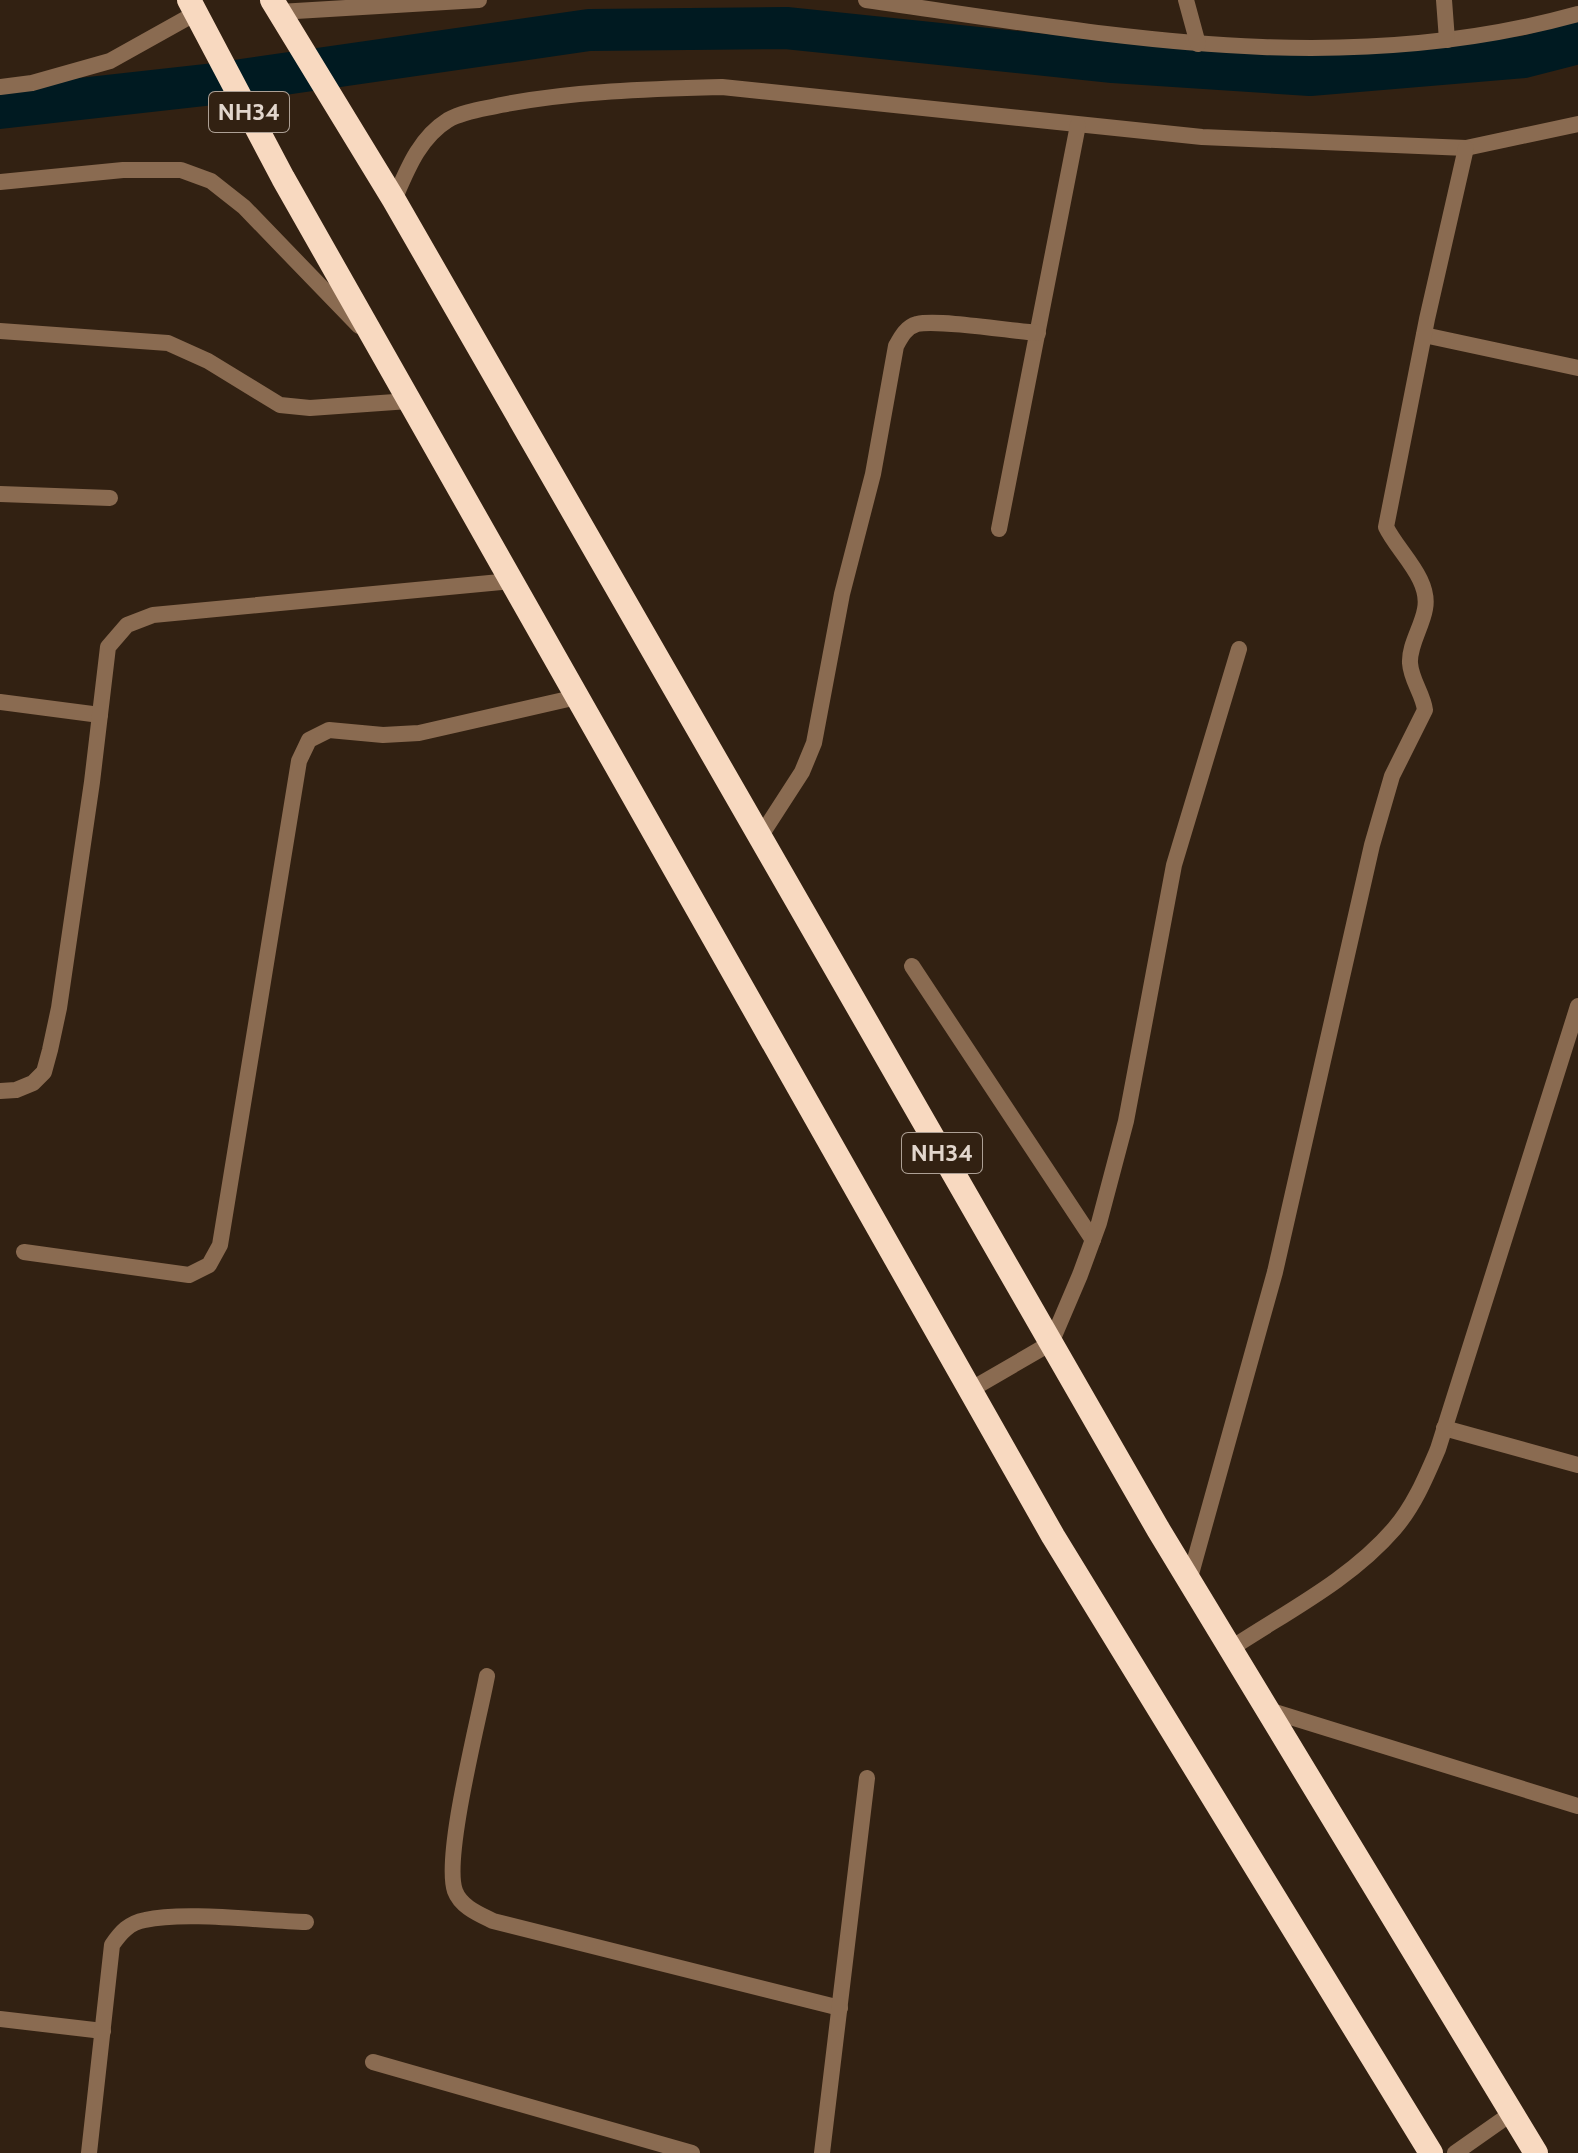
<svg xmlns="http://www.w3.org/2000/svg" width="1578" height="2153" font-family="Cabin,sans-serif">
<style>
.lines{fill:none;stroke-linecap:round;stroke-linejoin:round}
.canal{stroke:#001a21;stroke-width:42}
.lane{stroke:#8a6b51;stroke-width:16}
.street{stroke:#8a6b51;stroke-width:16}
.highway{stroke:#f8d9c0;stroke-width:24}
.labels{text-anchor:middle;stroke-width:6;stroke-linejoin:round;paint-order:stroke}
.shield{fill:#322112;stroke:#ada095;stroke-width:2}
.shield-label{font-size:24px;font-weight:bold;fill:#e2d6cd}
</style>
<rect width="100%" height="100%" fill="#322112"/>
<g class="lines">
<polyline class="canal" points="0,108 214,84 589,30 786,28 1113,62 1310,75 1524,57 1578,43"/>
<polyline class="lane" points="0,87 32,83 110,61 196,13"/>
<g class="street">
<path d="M866,0c242,34 470,81 712,14"/>
<polyline points="1186,0 1198,44"/>
<polyline points="1444,0 1447,40"/>
<polyline points="279,12 479,0"/>
<polyline points="0,182 123,170 181,170 211,181 244,207 359,326"/>
<path d="M394,200c13,-30 25,-62 54,-80 16,-9 36,-11 53,-15 73,-14 148,-16 221,-18l480,50 264,11 112,-24"/>
<polyline points="0,331 168,343 208,361 280,405 310,408 409,401"/>
<polyline points="1424,335 1578,368"/>
<polyline points="0,494 110,498"/>
<polyline points="999,529 1078,125"/>
<polyline points="0,702 100,715"/>
<path d="M760,837l42,-65 12,-29 28,-149 31,-120 23,-128c5,-9 10,-19 21,-22 22,-5 94,7 121,9"/>
<polyline points="912,966 1093,1240"/>
<polyline points="0,1091 16,1090 33,1083 44,1072 50,1050 59,1008 92,782 108,647 127,625 153,615 511,581"/>
<polyline points="24,1252 189,1275 209,1265 220,1245 299,761 309,740 329,730 383,735 419,733 577,697"/>
<polyline points="970,1390 1051,1343 1080,1275 1099,1223 1126,1121 1174,865 1239,649"/>
<polyline points="1444,1428 1578,1465"/>
<path d="M1189,1581l86,-309 97,-427 20,-69 33,-66c-2,-16 -14,-30 -15,-47 -1,-18 12,-36 15,-54 6,-30 -27,-57 -39,-82l41,-208 39,-171"/>
<path d="M1230,1649c56,-37 120,-69 164,-120 20,-23 32,-52 44,-80l140,-443"/>
<path d="M487,1676c-8,43 -44,181 -32,215 6,16 24,23 38,30l347,87"/>
<polyline points="1268,1710 1578,1806"/>
<polyline points="0,2019 103,2031"/>
<polyline points="373,2062 692,2153"/>
<path d="M89,2153l23,-208c9,-13 17,-22 33,-25 40,-9 117,1 161,2"/>
<polyline points="822,2153 867,1778"/>
<polyline points="1455,2153 1512,2113"/>
</g>
<g class="highway">
<polyline points="189,0 283,178 1053,1536 1431,2153"/>
<polyline points="272,0 394,200 1158,1529 1536,2153"/>
</g>
</g>
<g class="labels">
<g class="shield">
<rect x="209" y="92" width="80" height="40" rx="6"/>
<rect x="902" y="1133" width="80" height="40" rx="6"/>
</g>
<g class="shield-label">
<text x="249" y="120">NH34</text>
<text x="942" y="1161">NH34</text>
</g>
</g>
</svg>
